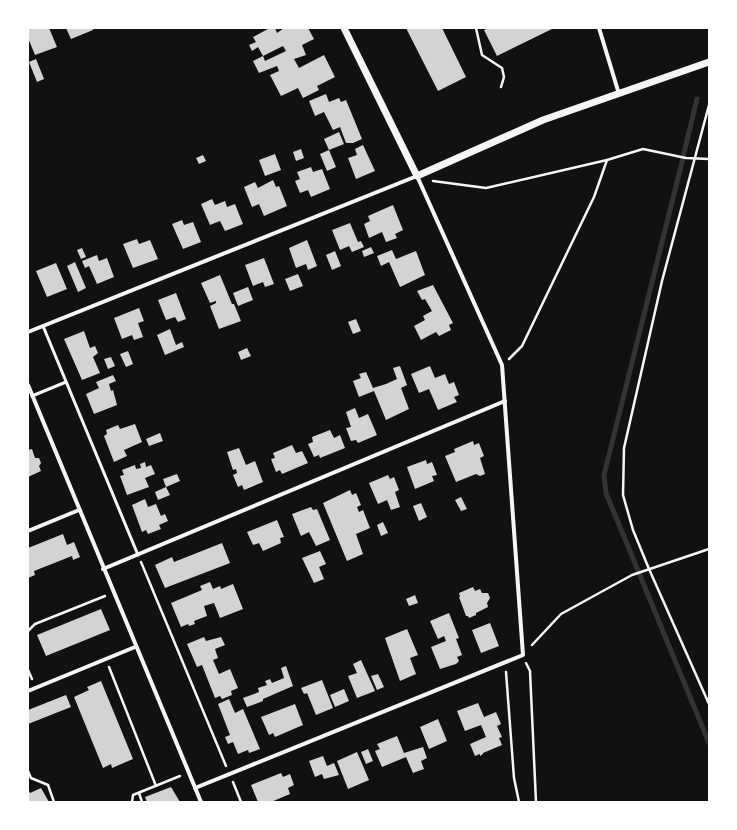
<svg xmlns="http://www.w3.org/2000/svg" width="737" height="830" font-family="'Work Sans',sans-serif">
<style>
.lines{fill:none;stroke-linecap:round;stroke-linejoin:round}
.stream{stroke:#333;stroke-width:5}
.building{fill:#d3d3d3}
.path{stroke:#f5f5f5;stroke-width:2.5}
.service{stroke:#f5f5f5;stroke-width:3}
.minor{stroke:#f5f5f5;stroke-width:4}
.tertiary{stroke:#f5f5f5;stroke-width:7}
</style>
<rect width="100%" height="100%" fill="#111"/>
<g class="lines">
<g class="stream">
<polyline points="683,157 697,99"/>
<polyline points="683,158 604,475 606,493 709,743"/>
</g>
</g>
<g class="building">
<polygon points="28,28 49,28 57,47 35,55 28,38"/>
<polygon points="66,28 93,28 93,30 71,39"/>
<polygon points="270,28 275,28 277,33 284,28 308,28 314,39 302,45 306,55 294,59 299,68 324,55 335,77 317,86 319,90 303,98 298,88 281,96 270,75 279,71 277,66 259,73 253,61 263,56 265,61 286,51 283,46 263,56 258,47 252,51 249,45 256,42 253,37"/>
<polygon points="406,28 442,28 466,77 438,91"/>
<polygon points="489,28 554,28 497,56 484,30"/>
<polygon points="36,59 44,79 37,82 29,62"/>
<polygon points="326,94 329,102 339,98 341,102 346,100 362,139 353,143 346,143 340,127 333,130 324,112 315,116 309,101"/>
<polygon points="339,132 344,144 329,150 324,139"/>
<polygon points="363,145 375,171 356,179 348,158 357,155 355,149"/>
<polygon points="301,149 304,158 296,161 293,152"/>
<polygon points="329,150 336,167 327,171 320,154"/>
<polygon points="275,154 281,170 265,176 259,160"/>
<polygon points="203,155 206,161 199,164 196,158"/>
<polygon points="311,167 313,172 322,169 330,189 311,197 308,190 300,193 295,181 300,179 297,172"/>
<polygon points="273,180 276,187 279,186 287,206 264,216 259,204 252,207 244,187 255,182 258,188"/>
<polygon points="212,199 215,205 225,201 227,207 235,204 243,224 225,231 220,221 210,225 201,204"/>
<polygon points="393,205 403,230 395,234 397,238 386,242 382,232 369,238 364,224 370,221 368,216"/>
<polygon points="182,220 184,225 193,222 201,242 183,249 172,224"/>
<polygon points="350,223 358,242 361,241 364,247 352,252 349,246 340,250 332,230"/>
<polygon points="137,239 139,244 150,240 158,259 133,268 123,244"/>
<polygon points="307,240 317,266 308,270 306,264 296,268 289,248"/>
<polygon points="371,247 374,253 364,257 362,251"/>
<polygon points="82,248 86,257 81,259 77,250"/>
<polygon points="392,250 396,259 416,251 425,275 400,287 389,262 381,266 377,256"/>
<polygon points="335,251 341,266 332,270 326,255"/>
<polygon points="97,255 99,261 107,258 114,277 97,284 89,266 85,268 82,261"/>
<polygon points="264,258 274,284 265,287 263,282 253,286 245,265"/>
<polygon points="75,262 86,288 78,292 67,266"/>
<polygon points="56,263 67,289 47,297 36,271"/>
<polygon points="298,274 303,286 290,291 285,279"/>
<polygon points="220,275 232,304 234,304 241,321 219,329 210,306 216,303 216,301 210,303 201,283"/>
<polygon points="433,285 453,323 449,325 451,330 439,336 436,332 421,340 414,326 425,320 423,316 432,311 425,299 422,300 417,291"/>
<polygon points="248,287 253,300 238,306 233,293"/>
<polygon points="176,293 186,319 178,322 175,317 166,320 158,300"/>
<polygon points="139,308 144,321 138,323 143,337 134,340 132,335 122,339 114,318"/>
<polygon points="356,319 361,331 353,334 348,322"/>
<polygon points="170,329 176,345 182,342 184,347 165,355 157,335"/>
<polygon points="84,331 90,348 95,346 98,353 93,357 100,373 82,380 64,339"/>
<polygon points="247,348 251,356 241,360 238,352"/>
<polygon points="128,351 133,364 126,367 120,354"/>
<polygon points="111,357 115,366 108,369 104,359"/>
<polygon points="400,366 407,385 401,388 409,409 386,420 374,391 359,397 353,381 361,378 359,374 366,372 373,388 386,384 397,379 393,368"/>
<polygon points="430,366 435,378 445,374 449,384 454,382 459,395 454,397 457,402 438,410 429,389 419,393 411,374"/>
<polygon points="113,375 116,381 109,384 111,391 113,390 117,405 94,414 86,394 99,388 96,382"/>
<polygon points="355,408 359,418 368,414 377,435 358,443 356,440 351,441 346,428 351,427 346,412"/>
<polygon points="135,424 142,442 124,450 127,456 114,462 104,436 107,434 106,430 118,425 120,429"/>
<polygon points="330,430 334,438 340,435 345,448 320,458 319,455 314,457 308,444 313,442 312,437"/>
<polygon points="160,433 163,441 149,446 146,439"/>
<polygon points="473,441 474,445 479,443 484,456 480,458 485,474 480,476 476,474 456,482 445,456 455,452 454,449"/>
<polygon points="292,445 296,453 302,451 308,463 282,474 280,470 276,472 271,459 275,458 273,453"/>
<polygon points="239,448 246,465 255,461 263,482 244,490 242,485 238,487 233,475 237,473 236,469 233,470 227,452"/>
<polygon points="32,449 35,458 39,458 41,463 39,466 41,471 28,477 28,450"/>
<polygon points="426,460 427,464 432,462 437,475 432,476 434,481 415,489 407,467"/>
<polygon points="145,462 146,467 151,465 155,474 145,478 149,487 127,495 120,476 124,475 122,470 135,465 136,469 141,468 140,464"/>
<polygon points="177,474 180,481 166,487 163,479"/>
<polygon points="388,475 390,479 394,477 399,490 395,492 400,507 391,510 387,500 378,504 369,483"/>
<polygon points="166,487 170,495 158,500 155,492"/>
<polygon points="350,490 352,495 356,493 361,505 357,507 359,512 363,510 370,528 356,534 363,554 347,561 323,503"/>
<polygon points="461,497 467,509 461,511 455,500"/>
<polygon points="145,499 148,507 156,504 161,516 165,514 168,521 159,525 161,529 148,534 146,530 142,532 132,505"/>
<polygon points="421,503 427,517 419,521 413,506"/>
<polygon points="311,507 313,510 317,509 330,540 316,546 309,532 301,536 292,514"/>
<polygon points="277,520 284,537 280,538 281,543 263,551 259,543 253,545 247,532"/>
<polygon points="383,522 388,533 381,536 377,525"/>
<polygon points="63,534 67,545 74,542 80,557 73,560 72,556 34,571 35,575 28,578 28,548"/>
<polygon points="222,543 230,563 165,588 155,565 172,557 174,562"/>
<polygon points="320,551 326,564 319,567 324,579 314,583 302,558"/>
<polygon points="210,582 213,589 220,586 221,589 233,584 243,609 220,618 214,603 204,606 207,616 194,621 195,624 189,626 188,624 181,627 171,603 202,590 200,586"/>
<polygon points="473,587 475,591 480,589 482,593 488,593 490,598 487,603 488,607 476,613 476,615 469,618 468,616 466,616 459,597 460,597 459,593"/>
<polygon points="415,595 418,603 409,606 406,599"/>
<polygon points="101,609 110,630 46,656 37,635"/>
<polygon points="449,613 459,638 456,639 462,655 457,657 459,661 456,664 440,669 431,647 446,641 444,636 438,639 430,621"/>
<polygon points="490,623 499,646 481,653 472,630"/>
<polygon points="407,629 418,655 410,658 416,674 400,681 385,638"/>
<polygon points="204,637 206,641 221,637 225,645 215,649 218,658 213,660 219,674 230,669 238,688 231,691 232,695 222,699 220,696 215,698 202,665 197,667 187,644"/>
<polygon points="361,660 375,691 357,698 348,676 357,673 353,664"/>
<polygon points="286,666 293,686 263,699 263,701 247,707 243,698 259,692 258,688 267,685 265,681 270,679 272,683 284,678 281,668"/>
<polygon points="378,674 384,687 377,690 371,676"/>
<polygon points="322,680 333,708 316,715 307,693 304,694 301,688"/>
<polygon points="101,681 133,759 112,768 111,764 103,768 74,697 89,690 87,687"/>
<polygon points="344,689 349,701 335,707 330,695"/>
<polygon points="66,695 71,707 28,724 28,710"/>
<polygon points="229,699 235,713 243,709 260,749 249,753 248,750 238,754 233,742 228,744 225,737 230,735 218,704"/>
<polygon points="478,703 484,717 496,712 501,724 497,726 502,737 499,738 502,745 483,753 483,754 480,756 480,754 475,756 470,744 486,737 481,725 465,731 457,711"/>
<polygon points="295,704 303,725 275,737 273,733 269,735 261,717"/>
<polygon points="438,719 447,741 429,749 420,727"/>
<polygon points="397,736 404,753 423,747 427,758 421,761 424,769 413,773 406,757 382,767 375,751 380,749 377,744"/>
<polygon points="368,749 373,761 366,764 361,752"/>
<polygon points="357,752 369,780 348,789 337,761"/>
<polygon points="323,756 327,766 334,763 339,775 324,779 322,774 315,777 309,761"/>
<polygon points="281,773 283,777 290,774 294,785 288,788 290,794 271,802 258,802 251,785"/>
<polygon points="171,787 180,802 147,802 145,797"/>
<polygon points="41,788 49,802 28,802 28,789 30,793"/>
</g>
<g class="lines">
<g class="path">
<polyline points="476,28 482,55 502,68 504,77 501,87"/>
<polyline points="709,105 662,281 624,448 623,495 633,530 649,569 709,704"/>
<polyline points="433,181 486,188 607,160 643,149 686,158 709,159"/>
<polyline points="509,359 522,346 594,197 607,160"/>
<polyline points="141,562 226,766"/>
<polyline points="28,631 35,624 105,596"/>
<polyline points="532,645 561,614 632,575 709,549"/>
<polyline points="526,663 530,671 536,802"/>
<polyline points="109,667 156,786"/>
<polyline points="28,670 32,679"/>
<polyline points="506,672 514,778 519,802"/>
<polyline points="28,771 31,778 48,785 54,802"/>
<polyline points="233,782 241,802"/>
<polyline points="139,793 142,802"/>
<polyline points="132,802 133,795 180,776"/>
</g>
<g class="service">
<polyline points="43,326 138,555"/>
<polyline points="32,396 66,382"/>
</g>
<g class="minor">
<polyline points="599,28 619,94"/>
<polyline points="28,332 417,176 502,365 523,655 195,788"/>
<polyline points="28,385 201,802"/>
<polyline points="28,531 79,510"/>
<polyline points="103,569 505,401"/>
<polyline points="28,691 135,647"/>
</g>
<polyline class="tertiary" points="344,28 417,176 543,120 709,62"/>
</g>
<rect width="737" height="830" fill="none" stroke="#ffffff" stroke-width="58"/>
</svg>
